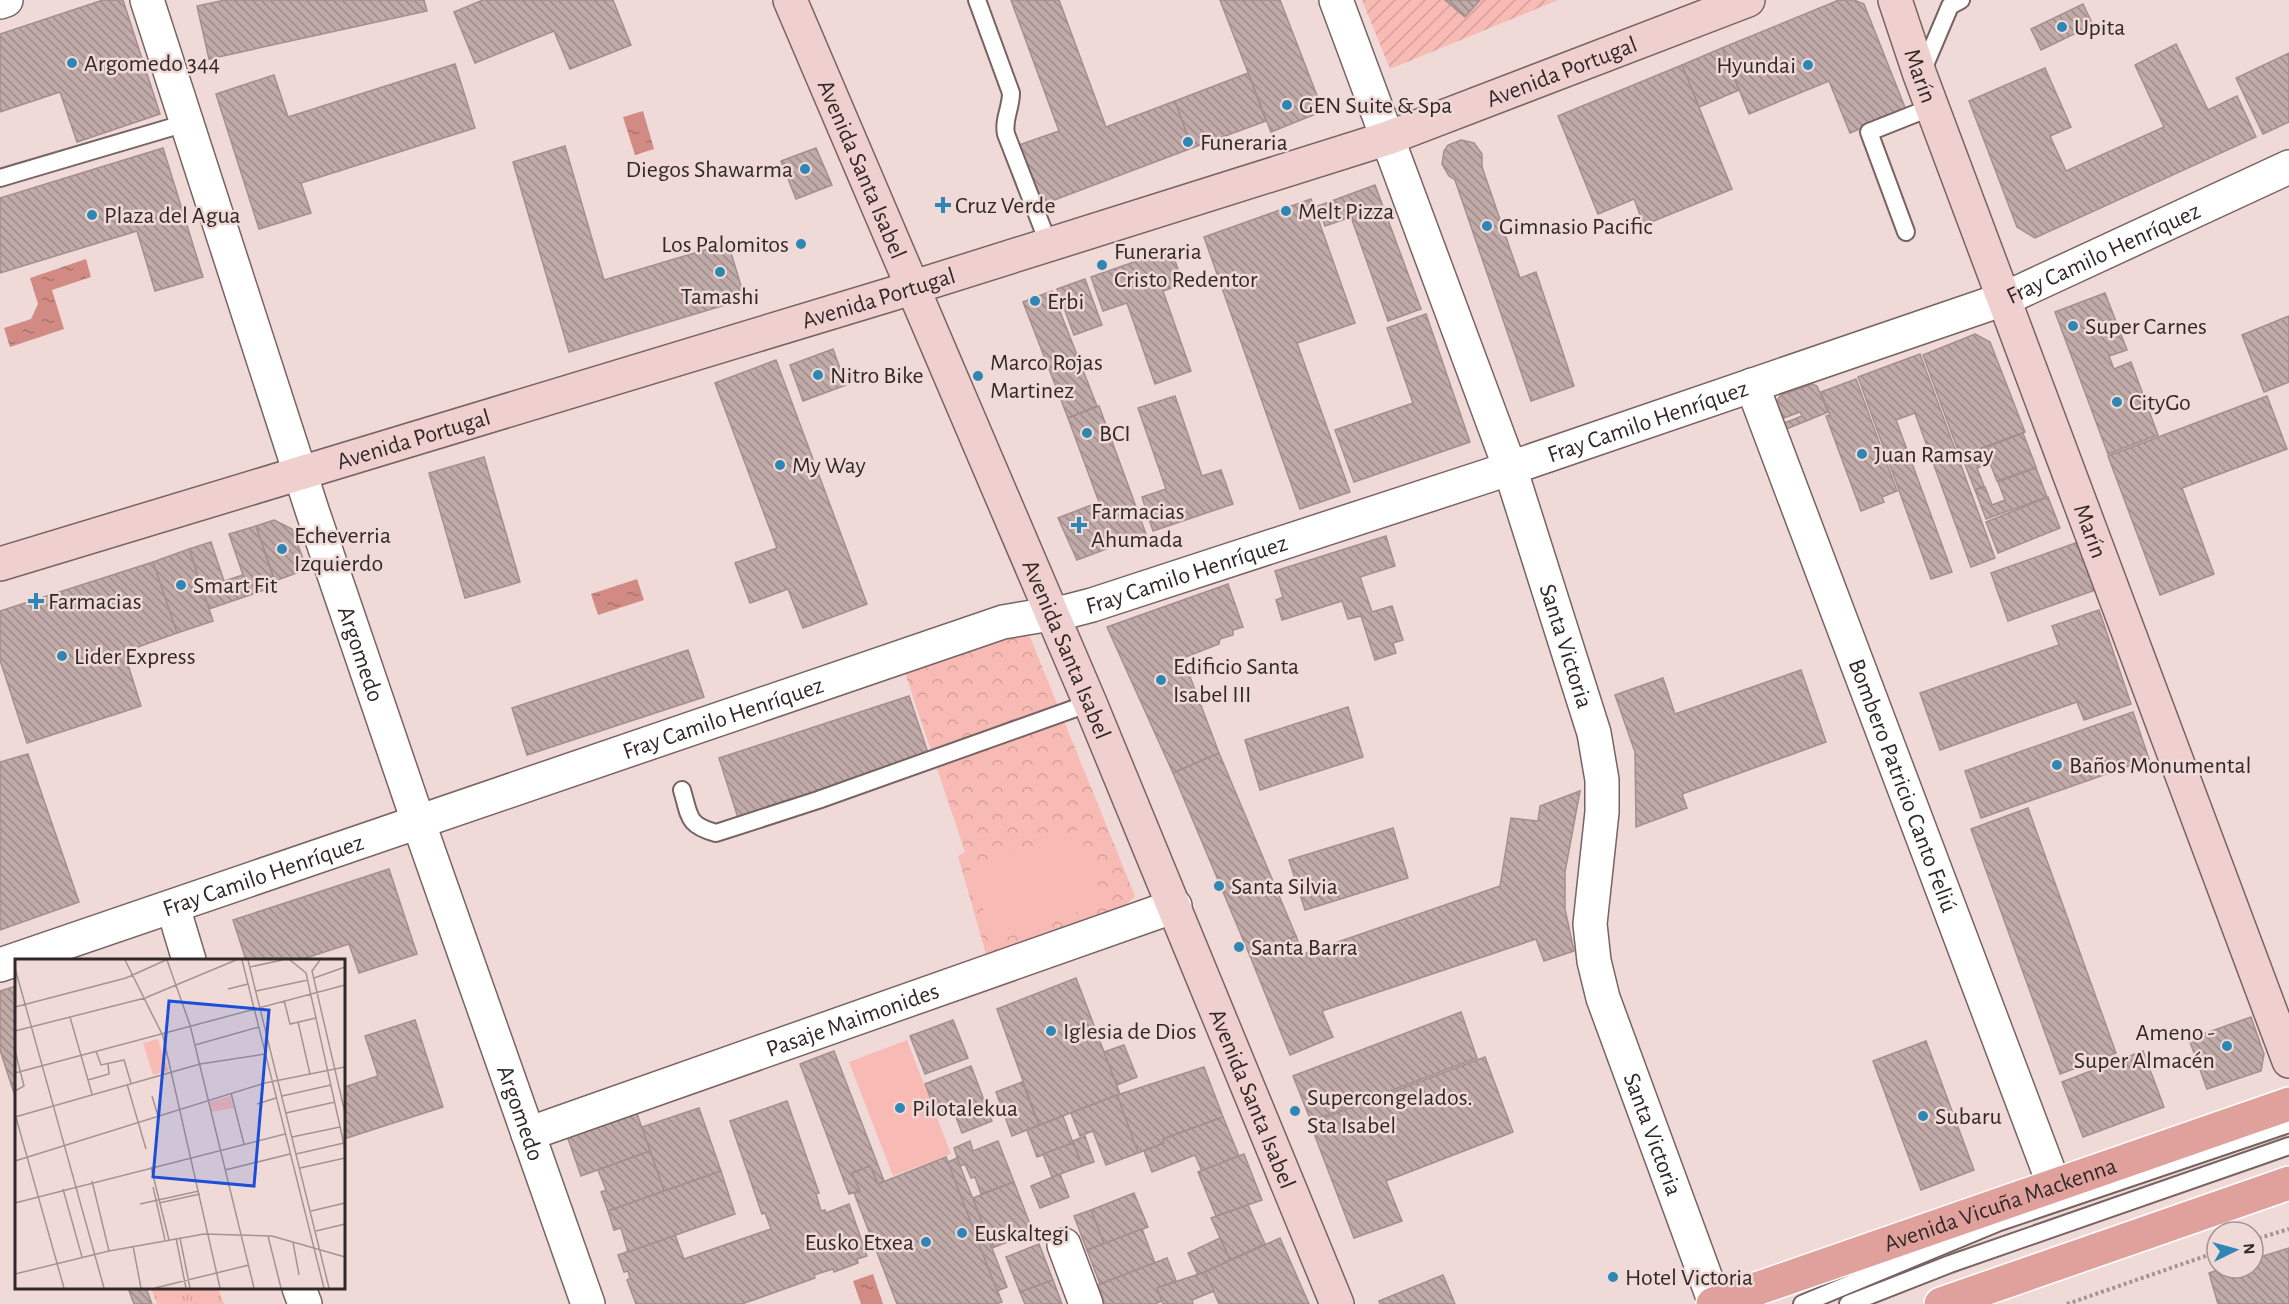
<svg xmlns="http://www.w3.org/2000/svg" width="2289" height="1304" font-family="'Alegreya Sans',sans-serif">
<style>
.grass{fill:url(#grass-tufts)}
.park{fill:url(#park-crowns)}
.garden{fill:url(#garden-furrows)}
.pitch{fill:#f8bab4}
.water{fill:url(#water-ripples)}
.building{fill:url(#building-back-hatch);stroke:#a38f8d;stroke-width:1.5}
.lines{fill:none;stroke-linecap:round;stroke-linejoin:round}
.lane-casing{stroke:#776462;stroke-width:20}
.street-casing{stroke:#776462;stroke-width:36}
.secondary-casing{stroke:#776462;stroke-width:36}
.primary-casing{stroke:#fff;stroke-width:36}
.path{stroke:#a49491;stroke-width:4;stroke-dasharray:3 3;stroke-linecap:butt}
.lane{stroke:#fff;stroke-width:16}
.street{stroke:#fff;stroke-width:33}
.secondary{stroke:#f0d0ce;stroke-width:33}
.primary{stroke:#e0a19d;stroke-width:33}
.poi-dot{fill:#2d86b4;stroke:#f0dad7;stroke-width:2}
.labels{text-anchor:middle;stroke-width:5;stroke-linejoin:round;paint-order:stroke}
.poi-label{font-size:24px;fill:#312928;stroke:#f0dad7;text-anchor:start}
.street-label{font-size:24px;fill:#312928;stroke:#f0dad7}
.inset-road{fill:none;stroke:#a49391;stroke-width:1.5}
.view{fill:#1d4ed8;fill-opacity:0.15;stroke:#1d4ed8;stroke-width:3}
.inset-edge{fill:none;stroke:#312928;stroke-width:3}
</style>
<defs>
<pattern id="grass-tufts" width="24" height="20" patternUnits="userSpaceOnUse" patternTransform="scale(1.5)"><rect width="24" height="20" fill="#f8bab4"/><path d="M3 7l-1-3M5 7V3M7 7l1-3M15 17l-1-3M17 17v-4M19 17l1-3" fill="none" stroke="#d5a09b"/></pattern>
<pattern id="park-crowns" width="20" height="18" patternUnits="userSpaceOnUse" patternTransform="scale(1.5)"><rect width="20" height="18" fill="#f8bab4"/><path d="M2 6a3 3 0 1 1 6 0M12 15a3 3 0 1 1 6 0" fill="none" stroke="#d5a09b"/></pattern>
<pattern id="garden-furrows" width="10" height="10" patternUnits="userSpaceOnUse" patternTransform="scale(1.5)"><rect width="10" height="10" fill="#f8bab4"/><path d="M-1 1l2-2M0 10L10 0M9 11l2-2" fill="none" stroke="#d5a09b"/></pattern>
<pattern id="water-ripples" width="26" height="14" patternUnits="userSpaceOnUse" patternTransform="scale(1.5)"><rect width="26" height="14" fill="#d18b84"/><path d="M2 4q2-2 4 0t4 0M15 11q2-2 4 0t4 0" fill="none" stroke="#aa726c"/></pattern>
<pattern id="building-back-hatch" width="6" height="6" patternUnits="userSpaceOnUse" patternTransform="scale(1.5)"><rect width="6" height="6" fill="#c0aba9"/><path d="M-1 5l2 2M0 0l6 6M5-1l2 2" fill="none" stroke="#9d8b8a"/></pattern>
</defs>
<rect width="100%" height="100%" fill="#f0dad7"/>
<polygon class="grass" points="151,1288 218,1288 224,1304 157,1304"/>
<polygon class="park" points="1014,631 1030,637 1135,896 1123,908 987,958 958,856 965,852 905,673"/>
<polygon class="garden" points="1362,0 1558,0 1390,69"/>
<g class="pitch">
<polygon points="1078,830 1104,902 995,942 969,870"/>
<polygon points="907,1040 951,1154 893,1176 849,1062"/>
</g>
<g class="water">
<polygon points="643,111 654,149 635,155 623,117"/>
<polygon points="86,259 91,277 52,290 64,329 10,347 4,328 31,319 38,304 30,278"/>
<polygon points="637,579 644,600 598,615 591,594"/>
<polygon points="873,1274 883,1304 861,1304 853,1281"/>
</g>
<g class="building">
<polygon points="103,0 123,0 160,114 77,142 60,92 0,112 0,34"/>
<polygon points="225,0 424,0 427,11 209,59 197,6"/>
<polygon points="483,0 613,0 631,45 570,69 554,31 475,63 454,12"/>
<polygon points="1011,0 1059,0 1106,127 1175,101 1192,148 1041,205 1019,145 1059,131"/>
<polygon points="1220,0 1280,0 1323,111 1271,132"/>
<polygon points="1445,0 1480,0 1465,17"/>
<polygon points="1839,0 1854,0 1864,4 1906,110 1850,133 1829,81 1749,114 1722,48"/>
<polygon points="2083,4 2093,25 2041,50 2031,29"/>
<polygon points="2176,44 2208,110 2237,96 2256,137 2035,238 2017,227 1969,101 2045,68 2071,127 2050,136 2066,171 2164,127 2135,65"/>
<polygon points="1722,48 1739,90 1699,107 1682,65"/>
<polygon points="2289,53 2289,122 2263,134 2236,78"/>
<polygon points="455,64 475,128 301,183 311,213 259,229 216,94 274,75 288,117"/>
<polygon points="1682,65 1732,189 1644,225 1634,199 1598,214 1558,116"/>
<polygon points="1248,73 1266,121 1192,148 1175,101"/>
<polygon points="1461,140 1474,143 1482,154 1482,167 1520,278 1536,272 1574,386 1531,401 1455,180 1449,176 1442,164 1444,151 1448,145"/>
<polygon points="565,146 604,280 728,243 745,299 569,352 513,162"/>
<polygon points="163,148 203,277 155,291 137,231 0,273 0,198"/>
<polygon points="816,148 832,185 796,199 781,161"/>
<polygon points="1375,185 1421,309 1388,321 1351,217 1325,226 1318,206"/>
<polygon points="1311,199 1355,323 1297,343 1350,492 1300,509 1204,237"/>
<polygon points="1171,249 1183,284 1163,291 1191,371 1155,384 1127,303 1103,311 1091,277"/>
<polygon points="1085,279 1102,325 1074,335 1057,289"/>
<polygon points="1052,291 1097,406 1068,418 1023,302"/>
<polygon points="2105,293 2127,350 2109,356 2114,369 2131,362 2158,435 2108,454 2055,312"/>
<polygon points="1426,314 1470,442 1354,482 1335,430 1413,403 1387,328"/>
<polygon points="2289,316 2289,382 2264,392 2242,335"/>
<polygon points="1975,334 1990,342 2025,432 1960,456 1923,355"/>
<polygon points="833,349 846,385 803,401 790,365"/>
<polygon points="1920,354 1995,558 1971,567 1915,413 1896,420 1952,572 1931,579 1858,377"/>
<polygon points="776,360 867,604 803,628 788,589 750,603 735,563 777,548 715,383"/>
<polygon points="1856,379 1897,491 1882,497 1884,502 1861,511 1826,416 1830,415 1821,392"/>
<polygon points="1812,384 1817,386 1828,412 1784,430 1782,424 1802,416 1800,412 1781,419 1775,403 1781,395"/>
<polygon points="1175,396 1202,476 1221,470 1233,504 1153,531 1142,497 1166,489 1138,408"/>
<polygon points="2267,396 2287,449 2182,488 2214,574 2160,595 2108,456"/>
<polygon points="1099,406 1146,534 1077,560 1058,518 1099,502 1068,418"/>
<polygon points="2023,433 2036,467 1997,481 1990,463 1977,468 1984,486 1975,490 1962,457"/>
<polygon points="484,457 520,582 465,598 429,473"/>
<polygon points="2036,468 2047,497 1986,519 1975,490 1985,487 1992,505 2005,500 1998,482"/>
<polygon points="2048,497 2060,528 1998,553 1986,522"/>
<polygon points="274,520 292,529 307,569 275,581 256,526"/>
<polygon points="256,526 276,586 209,609 189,549 211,542 224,581 243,575 229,534"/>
<polygon points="1386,536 1395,566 1360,577 1372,612 1392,606 1403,640 1393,643 1396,653 1375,660 1361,616 1348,619 1342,601 1282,620 1276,600 1283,597 1275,571"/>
<polygon points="2081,541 2098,589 2008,621 1991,573"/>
<polygon points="189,549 213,621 177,633 153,562"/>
<polygon points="153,562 177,633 124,652 141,706 27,743 0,660 0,611"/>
<polygon points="1228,584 1243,627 1233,630 1233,635 1220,639 1219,644 1183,658 1219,753 1173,773 1107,627"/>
<polygon points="2099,610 2131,704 2084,720 2077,702 1940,750 1920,693 2059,645 2052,626"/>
<polygon points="688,650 704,697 527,755 512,708"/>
<polygon points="1801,670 1826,742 1682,794 1687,808 1636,827 1635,752 1615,695 1663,678 1675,714"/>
<polygon points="909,696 930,759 739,821 719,758"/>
<polygon points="1348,707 1363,757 1260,790 1245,740"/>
<polygon points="2133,712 2149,759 1981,818 1965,771"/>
<polygon points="1219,753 1296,936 1250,956 1173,773"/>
<polygon points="28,754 79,902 0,930 0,762"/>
<polygon points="1580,791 1565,872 1565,909 1574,951 1544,961 1536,939 1322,1011 1333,1037 1290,1055 1250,956 1296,936 1303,954 1500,886 1511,818 1538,821 1540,806"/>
<polygon points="2028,808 2116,1053 2060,1074 1971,829"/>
<polygon points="1393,828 1408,878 1305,910 1289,860"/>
<polygon points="389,869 417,954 359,973 349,944 300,960 246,960 233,920"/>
<polygon points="1076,978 1120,1094 1039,1125 997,1009"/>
<polygon points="16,986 16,1099 0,1050 0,991"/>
<polygon points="1461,1012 1477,1058 1311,1121 1293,1076"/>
<polygon points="2251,1017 2264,1054 2261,1071 2207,1089 2189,1039"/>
<polygon points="415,1020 443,1107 344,1139 344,1087 378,1076 365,1036"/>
<polygon points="953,1020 968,1058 925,1074 910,1036"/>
<polygon points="1926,1041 1974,1170 1921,1190 1873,1061"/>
<polygon points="1124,1045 1137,1077 1117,1085 1104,1052"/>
<polygon points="834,1051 884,1181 878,1184 870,1166 852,1173 860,1191 849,1194 800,1064"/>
<polygon points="2143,1051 2164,1107 2083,1137 2062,1082"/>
<polygon points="1485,1057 1513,1132 1386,1181 1402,1221 1354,1238 1310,1123"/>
<polygon points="971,1066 992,1121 962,1133 953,1109 937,1115 925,1084"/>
<polygon points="1204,1067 1223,1117 1163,1139 1164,1143 1138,1153 1117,1095"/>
<polygon points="1022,1082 1039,1125 1012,1136 996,1092"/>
<polygon points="1117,1095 1138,1153 1106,1165 1093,1131 1080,1136 1071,1113"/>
<polygon points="787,1101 819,1193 816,1194 821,1211 825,1210 826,1213 849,1204 867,1256 857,1259 858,1263 834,1272 833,1269 814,1275 815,1278 742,1304 636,1304 627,1280 630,1278 628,1271 624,1272 618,1255 675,1235 684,1259 771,1229 765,1213 762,1214 730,1121"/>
<polygon points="634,1105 650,1151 581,1176 565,1130"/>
<polygon points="699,1108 721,1171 664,1191 642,1127"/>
<polygon points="1063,1116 1073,1143 1037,1157 1027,1130"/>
<polygon points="1223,1117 1239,1156 1202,1171 1195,1155 1152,1172 1144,1151 1164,1143 1163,1139"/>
<polygon points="1085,1136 1094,1162 1082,1166 1073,1141"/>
<polygon points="970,1141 973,1151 998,1141 1014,1182 981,1194 975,1177 971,1178 965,1164 960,1166 954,1148"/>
<polygon points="1073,1143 1082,1166 1052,1177 1043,1154"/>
<polygon points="650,1151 664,1191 608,1211 601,1192 606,1190 598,1170"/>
<polygon points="1244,1154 1262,1200 1216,1216 1198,1172"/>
<polygon points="946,1157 1002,1302 996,1304 897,1304 854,1193 860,1191 852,1173 870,1166 878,1184"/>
<polygon points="957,1158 1007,1287 997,1291 948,1162"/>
<polygon points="721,1171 735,1214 628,1252 621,1228 614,1230 608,1211"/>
<polygon points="1060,1174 1069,1197 1040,1208 1031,1186"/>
<polygon points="1014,1182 1033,1232 992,1248 973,1198"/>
<polygon points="1134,1193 1148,1227 1104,1244 1091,1210"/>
<polygon points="1248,1205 1265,1244 1230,1260 1211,1218"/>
<polygon points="1091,1210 1104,1244 1087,1250 1074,1216"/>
<polygon points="1142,1229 1155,1263 1100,1284 1087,1250"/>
<polygon points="1220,1238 1230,1260 1198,1275 1188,1253"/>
<polygon points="1280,1238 1309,1304 1219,1304 1205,1272"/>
<polygon points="1039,1244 1053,1280 1020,1292 1006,1257"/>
<polygon points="2289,1248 2289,1304 2218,1304 2209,1273 2224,1268 2253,1268 2253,1259"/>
<polygon points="1167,1258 1176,1281 1157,1288 1162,1301 1155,1304 1105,1304 1098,1285"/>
<polygon points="1205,1272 1214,1291 1192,1300 1193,1304 1163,1304 1157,1288"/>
<polygon points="1443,1275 1455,1304 1380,1304 1379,1301"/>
<polygon points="1053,1280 1062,1304 1025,1304 1020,1292"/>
<polygon points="128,1288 146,1288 152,1304 134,1304"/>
</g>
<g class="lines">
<defs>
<g id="lane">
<path d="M977,0l34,93c0,15 -8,27 -5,41l43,111"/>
<polyline points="1922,72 1950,6 1961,0"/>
<polyline points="0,178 186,123"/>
<polyline points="1906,232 1869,132 1932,107"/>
<path d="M682,790c8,27 5,35 34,43l102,-33 272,-97"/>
<polyline points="1802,1304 1997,1223 2289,1124"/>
<polyline points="1848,1304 1950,1264 2289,1146"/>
</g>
<g id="street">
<path id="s1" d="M147,0l166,513 105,308 170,483"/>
<path id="s2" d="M1336,0l174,468 84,265 8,47v32l-12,112 4,37 9,37 112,305"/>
<polyline points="0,2 6,0"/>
<path id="s3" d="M1752,385l302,800"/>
<polyline points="173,907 189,960"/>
<path id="s4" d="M0,965l1003,-343 66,-11 23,-6 398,-130 514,-176 285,-132"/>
<path id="s5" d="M528,1134l647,-228"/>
<polyline points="1064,1245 1086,1304"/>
<polyline points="299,1288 305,1304"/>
</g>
<g id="secondary">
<path id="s6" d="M790,0l300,703 247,601"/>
<path id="s7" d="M1895,0l25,75 369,986"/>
<path id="s8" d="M0,564l892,-270 496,-156 360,-138"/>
</g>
<g id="primary">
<path id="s9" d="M1713,1304l576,-200"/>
<polyline points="1941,1304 2289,1183"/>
</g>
</defs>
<use href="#lane" class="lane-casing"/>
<use href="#street" class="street-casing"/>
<use href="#secondary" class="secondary-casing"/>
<use href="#primary" class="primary-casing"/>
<g class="path">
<polyline points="2253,1240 2289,1229"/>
<polyline points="2067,1304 2217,1252"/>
</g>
<use href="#lane" class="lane"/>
<use href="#street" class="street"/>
<use href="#secondary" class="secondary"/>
<use href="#primary" class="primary"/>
</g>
<g class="poi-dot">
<circle cx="2062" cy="27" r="6"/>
<circle cx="72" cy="63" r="6"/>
<circle cx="1808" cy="65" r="6"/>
<circle cx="1287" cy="105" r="6"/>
<circle cx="1188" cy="142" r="6"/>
<circle cx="805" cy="169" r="6"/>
<path d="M940 196h6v6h6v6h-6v6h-6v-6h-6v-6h6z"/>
<circle cx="1286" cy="211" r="6"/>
<circle cx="92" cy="215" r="6"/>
<circle cx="1487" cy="226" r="6"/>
<circle cx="801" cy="244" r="6"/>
<circle cx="1102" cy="265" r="6"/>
<circle cx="720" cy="272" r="6"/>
<circle cx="1035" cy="301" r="6"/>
<circle cx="2073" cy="326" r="6"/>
<circle cx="818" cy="375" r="6"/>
<circle cx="978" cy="376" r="6"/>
<circle cx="2117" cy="402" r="6"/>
<circle cx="1087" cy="433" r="6"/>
<circle cx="1862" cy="454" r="6"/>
<circle cx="780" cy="465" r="6"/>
<path d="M1076 516h6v6h6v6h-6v6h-6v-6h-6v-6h6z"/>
<circle cx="282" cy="549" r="6"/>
<circle cx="181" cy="585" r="6"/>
<path d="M33 592h6v6h6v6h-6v6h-6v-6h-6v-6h6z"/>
<circle cx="62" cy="656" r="6"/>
<circle cx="1161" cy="680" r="6"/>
<circle cx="2057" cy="765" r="6"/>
<circle cx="1219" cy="886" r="6"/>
<circle cx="1239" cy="947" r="6"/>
<circle cx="1051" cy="1031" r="6"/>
<circle cx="2227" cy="1046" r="6"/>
<circle cx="900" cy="1108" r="6"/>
<circle cx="1295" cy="1111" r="6"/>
<circle cx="1923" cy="1116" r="6"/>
<circle cx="962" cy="1233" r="6"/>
<circle cx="926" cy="1242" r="6"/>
<circle cx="1613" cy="1277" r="6"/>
</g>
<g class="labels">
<g class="poi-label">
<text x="2074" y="35">Upita</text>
<text x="84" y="71">Argomedo 344</text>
<text x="1796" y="73" text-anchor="end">Hyundai</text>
<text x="1299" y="113">GEN Suite &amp; Spa</text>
<text x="1200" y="150">Funeraria</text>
<text x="793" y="177" text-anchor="end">Diegos Shawarma</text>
<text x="955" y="213">Cruz Verde</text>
<text x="1298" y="219">Melt Pizza</text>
<text x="104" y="223">Plaza del Agua</text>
<text x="1499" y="234">Gimnasio Pacific</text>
<text x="789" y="252" text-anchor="end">Los Palomitos</text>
<text x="1114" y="259">Funeraria<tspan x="1114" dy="28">Cristo Redentor</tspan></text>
<text x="720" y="304" text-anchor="middle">Tamashi</text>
<text x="1047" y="309">Erbi</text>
<text x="2085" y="334">Super Carnes</text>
<text x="990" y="370">Marco Rojas<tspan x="990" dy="28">Martinez</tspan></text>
<text x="830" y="383">Nitro Bike</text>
<text x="2129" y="410">CityGo</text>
<text x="1099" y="441">BCI</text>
<text x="1874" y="462">Juan Ramsay</text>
<text x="792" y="473">My Way</text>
<text x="1091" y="519">Farmacias<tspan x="1091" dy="28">Ahumada</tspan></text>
<text x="294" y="543">Echeverria<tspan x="294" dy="28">Izquierdo</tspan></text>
<text x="193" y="593">Smart Fit</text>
<text x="48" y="609">Farmacias</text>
<text x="74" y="664">Lider Express</text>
<text x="1173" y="674">Edificio Santa<tspan x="1173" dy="28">Isabel III</tspan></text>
<text x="2069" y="773">Baños Monumental</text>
<text x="1231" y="894">Santa Silvia</text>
<text x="1251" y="955">Santa Barra</text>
<text x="1063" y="1039">Iglesia de Dios</text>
<text x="2215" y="1040" text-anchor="end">Ameno -<tspan x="2215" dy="28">Super Almacén</tspan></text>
<text x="1307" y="1105">Supercongelados.<tspan x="1307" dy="28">Sta Isabel</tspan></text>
<text x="912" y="1116">Pilotalekua</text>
<text x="1935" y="1124">Subaru</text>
<text x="974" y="1241">Euskaltegi</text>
<text x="914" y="1250" text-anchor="end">Eusko Etxea</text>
<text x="1625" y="1285">Hotel Victoria</text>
</g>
<g class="street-label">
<text dy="8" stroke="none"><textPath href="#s8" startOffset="1638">Avenida Portugal</textPath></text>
<text dy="8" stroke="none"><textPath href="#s7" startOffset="80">Marín</textPath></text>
<text dy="8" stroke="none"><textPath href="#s6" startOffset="184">Avenida Santa Isabel</textPath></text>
<text dy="8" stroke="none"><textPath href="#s4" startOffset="2222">Fray Camilo Henríquez</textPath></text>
<text dy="8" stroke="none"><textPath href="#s8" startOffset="918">Avenida Portugal</textPath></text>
<text dy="8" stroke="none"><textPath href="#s4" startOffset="1736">Fray Camilo Henríquez</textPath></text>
<text dy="8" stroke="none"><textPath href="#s8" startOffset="432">Avenida Portugal</textPath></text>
<text dy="8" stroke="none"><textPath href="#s7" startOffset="566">Marín</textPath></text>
<text dy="8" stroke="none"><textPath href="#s4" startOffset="1250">Fray Camilo Henríquez</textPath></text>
<text dy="8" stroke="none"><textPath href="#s2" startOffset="686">Santa Victoria</textPath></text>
<text dy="8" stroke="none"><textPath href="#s6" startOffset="706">Avenida Santa Isabel</textPath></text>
<text dy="8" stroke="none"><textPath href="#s1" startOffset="688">Argomedo</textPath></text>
<text dy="8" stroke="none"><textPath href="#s4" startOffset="764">Fray Camilo Henríquez</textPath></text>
<text dy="8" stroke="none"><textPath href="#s3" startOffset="428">Bombero Patricio Canto Feliú</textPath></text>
<text dy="8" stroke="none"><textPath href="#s4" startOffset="278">Fray Camilo Henríquez</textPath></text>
<text dy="8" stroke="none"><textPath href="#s5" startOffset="344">Pasaje Maimonides</textPath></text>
<text dy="8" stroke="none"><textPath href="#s6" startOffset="1192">Avenida Santa Isabel</textPath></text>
<text dy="8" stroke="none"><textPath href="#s1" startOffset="1174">Argomedo</textPath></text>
<text dy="8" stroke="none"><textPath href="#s2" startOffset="1190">Santa Victoria</textPath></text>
<text dy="8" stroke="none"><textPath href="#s9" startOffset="304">Avenida Vicuña Mackenna</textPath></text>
</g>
</g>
<g transform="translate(15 959)">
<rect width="330" height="330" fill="#f0dad7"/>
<path d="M215,137l4,12 -23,4 -2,-10z" fill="#f8bab4"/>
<path d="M143,80l10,32 -15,4 -10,-32z" fill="#f8bab4"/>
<path class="inset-road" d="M110,1l38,76 57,252M152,1l23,65 64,263M227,1l82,328M233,1l81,328M275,1l16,13 39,176M305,1l-8,11 33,142M235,8l32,-7M0,9l89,320M299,19l31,-11M213,30l20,-5M241,32l52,-11M269,41l6,24 26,-6M0,48l111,-29 40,-18M55,58l22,77M283,63l12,52M0,72l130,-33 91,-38M180,86l64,-18M0,92l9,35 -9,5M81,92l5,14 23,-5 7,23M0,114l330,-88M73,121l21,-6 -1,-10M112,125l19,65M216,134l13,51M137,137l6,20M267,137l49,-11M242,145l19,-6M271,154l49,-11M0,155l49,174M0,158l185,-53 65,-10M277,178l48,-10M281,195l48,-11M0,202l250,-78 80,-16M136,208l18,73M285,209l45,-10M210,211l65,-16M77,222l17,70M138,228l12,53M48,230l19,68M0,244l270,-69M144,244l41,-9M125,245l59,-13M296,252l34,-8M301,272l29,-7M253,277l13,52M161,279l10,50M165,279l10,50M278,283l6,33M118,287l8,42M0,315l94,-23 95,-17 68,2 73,21M140,329l94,-23"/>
<path class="view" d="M154,42l100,9 -15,176 -101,-9z"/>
<rect width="330" height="330" class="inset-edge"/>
</g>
<g transform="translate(2235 1250) rotate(85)"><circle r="28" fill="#f0dad7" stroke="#a49391" stroke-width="1.5"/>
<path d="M0-4.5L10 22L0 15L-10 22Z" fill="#2d86b4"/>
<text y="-9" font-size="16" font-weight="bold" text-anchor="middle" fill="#312928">N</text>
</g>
</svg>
